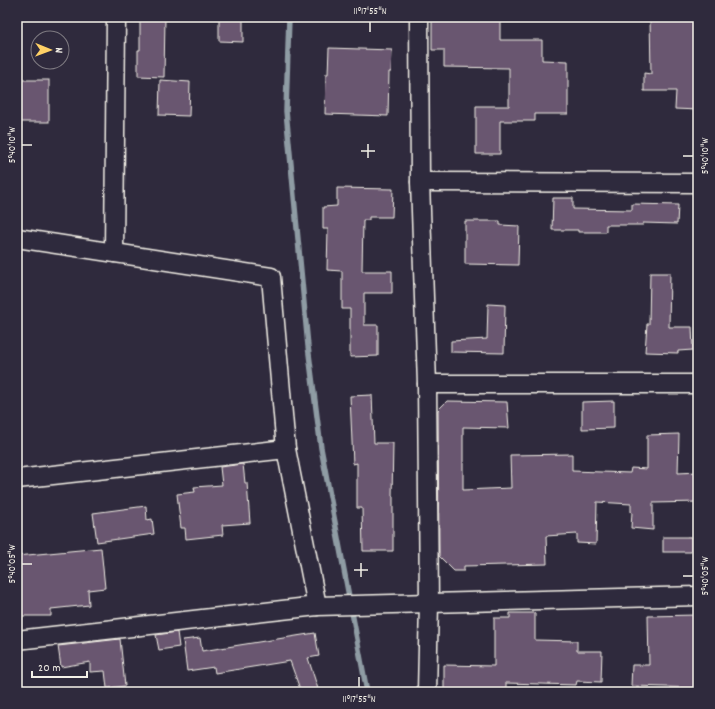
<svg xmlns="http://www.w3.org/2000/svg" width="715" height="709" font-family="Dekko,sans-serif">
<style>
.lines{fill:none;stroke-linecap:round;stroke-linejoin:round}
.stream{stroke:#8f9ca4;stroke-width:5.5}
.building{fill:#69566f;stroke:#f4f1e8}
.minor-casing{stroke:#f4f1e8;stroke-width:21}
.minor{stroke:#2f2a3d;stroke-width:18}
.ticks{fill:none;stroke:#f4f1e8;stroke-width:1.5}
.neatline{fill:none;stroke:#f4f1e8;stroke-width:1.5}
.ticks-label{font-size:10px;text-anchor:middle;fill:#f4f1e8}
</style>
<rect width="100%" height="100%" fill="#2f2a3d"/>
<filter id="ink" filterUnits="userSpaceOnUse"><feTurbulence type="fractalNoise" baseFrequency=".025" numOctaves="2"/><feDisplacementMap in="SourceGraphic" scale="8" xChannelSelector="R" yChannelSelector="G"/><feConvolveMatrix kernelMatrix="1 2 1 2 8 2 1 2 1" color-interpolation-filters="sRGB"/></filter>
<g filter="url(#ink)">
<g class="lines">
<polyline class="stream" points="289,17 286,111 308,346 321,448 367,692"/>
</g>
<g class="building">
<polygon points="140,17 165,17 164,77 138,76 138,50 140,50"/>
<polygon points="219,17 243,17 243,42 219,41"/>
<polygon points="432,17 500,17 500,40 542,40 542,60 568,61 568,114 535,114 535,121 500,121 500,154 476,154 476,106 509,106 509,68 444,67 444,50 432,50"/>
<polygon points="650,17 698,17 698,110 675,109 676,91 644,91 644,73 651,74"/>
<polygon points="329,48 392,50 391,72 389,72 388,116 325,114 326,74 328,74"/>
<rect x="17" y="80" width="32" height="42"/>
<polygon points="160,80 190,82 189,116 159,115"/>
<polygon points="337,188 393,189 392,217 369,217 369,220 363,220 362,271 392,271 392,293 364,293 364,325 378,325 378,356 350,357 350,309 342,309 342,271 327,270 328,229 323,229 323,207 337,206"/>
<polygon points="553,198 573,198 573,209 632,210 632,204 678,205 677,224 643,223 643,225 606,225 606,232 578,232 578,230 552,230"/>
<polygon points="465,221 500,221 500,225 519,226 518,265 465,264"/>
<polygon points="650,273 670,273 669,327 692,327 693,350 678,351 678,353 645,352 647,324 649,324"/>
<polygon points="488,304 505,305 504,353 451,352 451,341 487,339"/>
<polygon points="372,395 374,443 393,443 392,496 393,496 393,551 363,551 362,508 357,508 357,463 353,464 350,396"/>
<polygon points="447,401 507,402 509,428 463,427 463,490 511,488 510,455 572,454 572,471 630,473 631,468 647,469 647,435 679,434 678,473 698,472 698,502 653,503 653,530 631,528 632,512 631,512 631,504 597,502 596,544 577,543 577,534 546,536 547,564 464,566 464,571 454,571 439,556 438,410"/>
<polygon points="614,401 614,428 582,429 582,402"/>
<polygon points="243,464 245,483 247,483 250,523 222,525 223,535 186,539 185,528 181,528 177,494 195,492 194,487 222,485 220,467"/>
<polygon points="146,506 147,520 152,519 154,534 97,542 93,513"/>
<rect x="663" y="537" width="28" height="15"/>
<polygon points="101,548 105,588 88,590 89,605 51,609 51,616 17,616 17,556"/>
<polygon points="510,613 535,613 535,640 577,641 577,651 602,651 601,682 577,681 576,685 506,683 506,692 444,692 444,665 494,666 494,618 510,618"/>
<polygon points="698,615 698,688 631,686 632,665 649,665 648,616"/>
<polygon points="177,632 179,647 159,650 156,635"/>
<polygon points="315,633 319,656 308,658 319,692 301,692 290,661 215,673 214,667 187,671 183,640 200,638 202,651"/>
<polygon points="120,639 125,686 107,688 105,671 90,672 90,662 61,667 58,646"/>
</g>
<g class="lines">
<defs>
<g id="minor">
<polyline points="419,17 420,182 427,384 429,603 427,692"/>
<polyline points="420,182 698,183"/>
<polyline points="17,238 271,277 286,449 317,606"/>
<polyline points="114,253 116,17"/>
<polyline points="427,384 698,384"/>
<polyline points="17,479 286,449"/>
<polyline points="17,640 317,606 698,596"/>
</g>
</defs>
<use href="#minor" class="minor-casing"/>
<use href="#minor" class="minor"/>
</g>
</g>
<path class="ticks" d="M370,32v-10M22,145h10M361,151h14M683,156h10M368,158v-14M22,564h10M354,570h14M683,576h10M361,577v-14M359,687v-10"/>
<rect width="715" height="709" fill="none" stroke="#2f2a3d" stroke-width="44"/>
<g transform="translate(50 50) rotate(91)"><circle r="19" fill="#2f2a3d" stroke="#7e7a81"/>
<path d="M0-3L7 15L0 10L-7 15Z" fill="#ffd166"/>
<text y="-6" font-size="11" font-weight="bold" text-anchor="middle" fill="#f4f1e8">N</text>
</g>
<path d="M32 671v6h55v-6" fill="none" stroke="#f4f1e8" stroke-width="2"/>
<text x="38" y="671" font-size="12" fill="#f4f1e8" stroke="#2f2a3d" stroke-width="3" paint-order="stroke">20 m</text>
<rect x="22" y="22" width="671" height="665" class="neatline"/>
<g class="ticks-label">
<text x="370" y="14">11°17'55"N</text>
<text transform="translate(11 145) rotate(-90)" y="4">5°40'10"W</text>
<text transform="translate(704 156) rotate(-90)" y="4">5°40'10"W</text>
<text transform="translate(11 564) rotate(-90)" y="4">5°40'05"W</text>
<text transform="translate(704 576) rotate(-90)" y="4">5°40'05"W</text>
<text x="359" y="702">11°17'55"N</text>
</g>
</svg>
